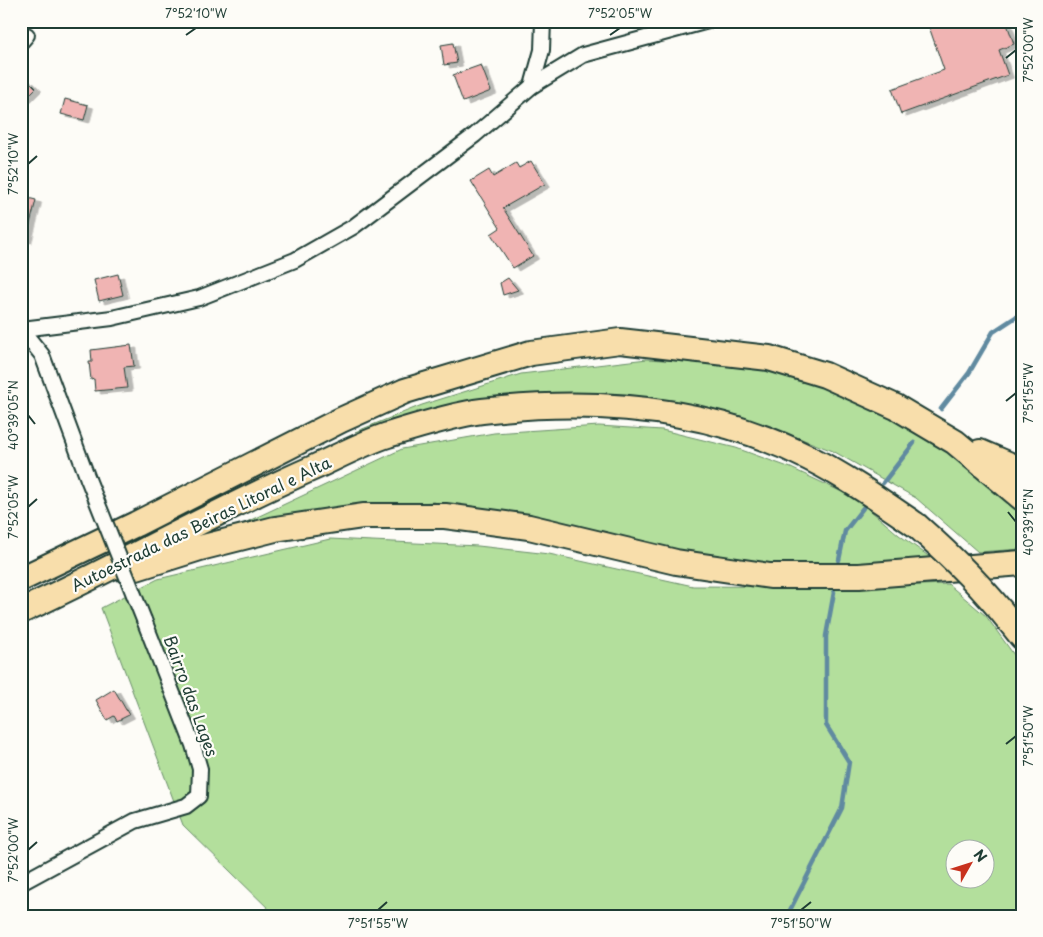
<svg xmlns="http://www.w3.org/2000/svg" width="1043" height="937" font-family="'Playpen Sans',sans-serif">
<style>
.green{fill:#b3df9c;stroke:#698e68;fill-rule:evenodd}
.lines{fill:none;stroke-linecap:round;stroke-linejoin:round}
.stream{stroke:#608aa0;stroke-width:4.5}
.building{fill:#f0b4b3;stroke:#1f3d34;filter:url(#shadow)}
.street-casing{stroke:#1f3d34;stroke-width:18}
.highway-casing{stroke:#1f3d34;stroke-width:28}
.street{stroke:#fdfcf7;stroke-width:14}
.highway{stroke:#f8deab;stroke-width:24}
.street-bridge-casing{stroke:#1f3d34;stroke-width:18;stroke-linecap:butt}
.highway-bridge-casing{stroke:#1f3d34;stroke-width:28;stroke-linecap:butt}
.street-bridge{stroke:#fdfcf7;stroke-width:14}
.highway-bridge{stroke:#f8deab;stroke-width:24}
.ticks{fill:none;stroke:#1f3d34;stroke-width:2}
.labels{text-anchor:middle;stroke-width:4.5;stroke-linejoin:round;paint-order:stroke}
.street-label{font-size:16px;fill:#1f3d34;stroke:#fdfcf7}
.neatline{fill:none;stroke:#1f3d34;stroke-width:2}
.ticks-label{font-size:12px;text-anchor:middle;fill:#1f3d34}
</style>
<defs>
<filter id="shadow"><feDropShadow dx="5.5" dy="3" stdDeviation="0" flood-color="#0004"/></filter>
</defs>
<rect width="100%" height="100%" fill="#fdfcf7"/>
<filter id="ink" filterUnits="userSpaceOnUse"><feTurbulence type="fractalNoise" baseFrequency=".02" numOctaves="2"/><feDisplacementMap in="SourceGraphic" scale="10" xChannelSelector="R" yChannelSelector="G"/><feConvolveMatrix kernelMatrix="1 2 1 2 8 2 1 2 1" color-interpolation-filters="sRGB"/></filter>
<g filter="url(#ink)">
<g class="green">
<polygon points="647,359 760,366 833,389 885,412 980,471 1022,513 1022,549 978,552 916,498 833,451 738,415 642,399 517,397 355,432 422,405 521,374"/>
<polygon points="599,426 662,430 736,448 791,468 857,499 899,535 934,560 882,564 759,566 615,539 561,522 433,502 368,507 221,534 402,449 494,433"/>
<path d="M330,539l148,7 71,8 144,32 170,1 85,-3 38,32 36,50v250h-746l-93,-91 -82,-217 57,-29zM956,850h30v30h-30z"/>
</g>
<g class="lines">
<g class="stream">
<polyline points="941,409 969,373 993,332 1022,313"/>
<polyline points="883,483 914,443"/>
<polyline points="839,560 845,531 863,508"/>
<polyline points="787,916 842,808 849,762 826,725 826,636 834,592"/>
</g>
</g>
<g class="building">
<polygon points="927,21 1006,21 1014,44 999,50 1008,75 901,114 892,89 944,70"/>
<polygon points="453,43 457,63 444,65 441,45"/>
<polygon points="481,65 491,91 463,102 453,75"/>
<polygon points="28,80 36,88 21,103 21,86"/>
<polygon points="65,99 88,105 84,120 61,114"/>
<polygon points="531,161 545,184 503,208 533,256 513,268 491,234 500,228 471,181 489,170 493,177 516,163 519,168"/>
<polygon points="24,197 36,200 26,240 21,239 21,209"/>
<polygon points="118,274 123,295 99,301 94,280"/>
<polygon points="508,278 518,290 503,295 500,283"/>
<polygon points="131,345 134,366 124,367 127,388 95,391 94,379 91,380 89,362 92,362 91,350"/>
<polygon points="114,689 129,715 117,721 114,716 107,720 96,700"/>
</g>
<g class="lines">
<defs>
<g id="street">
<polyline points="21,42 27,35"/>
<polyline points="532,86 542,50 543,21"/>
<polyline points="21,329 42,355 88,479"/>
<polyline points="22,329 112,318 199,298 295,260 353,227 475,135 532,86 583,55 708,21"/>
<polyline points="21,883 135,821 186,806 199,796 200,769 193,745 144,620"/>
</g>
<g id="highway">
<polyline points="980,452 1022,470"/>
<polyline points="127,571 200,548 275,529 363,516 445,516 529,527 676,562 770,576 859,576 1022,563"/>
<polyline points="21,579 136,524 341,420 405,391 531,353 620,341 769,358 825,375 896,407 955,442 1022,498"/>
<path d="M21,611c99,-45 193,-100 292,-143 24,-11 50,-25 75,-33 26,-8 68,-21 94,-24 111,-13 227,-4 327,47 38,19 72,43 107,67"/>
<polyline points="1010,622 1022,637"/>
</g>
</defs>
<use href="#street" class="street-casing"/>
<use href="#highway" class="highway-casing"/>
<use href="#street" class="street"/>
<use href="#highway" class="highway"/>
<defs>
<polyline id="street-bridge" points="88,479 144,620"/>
<path id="highway-bridge" d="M916,525c34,30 66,61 94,97"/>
</defs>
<use href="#street-bridge" class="street-bridge-casing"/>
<use href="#highway-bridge" class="highway-bridge-casing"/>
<use href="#street-bridge" class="street-bridge"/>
<use href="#highway-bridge" class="highway-bridge"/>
</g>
</g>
<path class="ticks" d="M186,35l10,-7M610,35l10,-7M1006,58l10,-8M28,164l9,-8M1006,401l10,-8M28,415l7,9M28,507l9,-8M1008,512l8,10M1006,744l10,-8M28,850l9,-8M378,910l9,-8M801,910l10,-8"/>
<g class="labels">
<g class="street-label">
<text transform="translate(201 524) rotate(-26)" y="6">Autoestrada das Beiras Litoral e Alta</text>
<text transform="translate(191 696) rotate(70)" y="6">Bairro das Lages</text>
</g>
</g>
<rect width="1043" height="937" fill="none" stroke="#fdfcf7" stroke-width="55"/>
<g transform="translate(970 864) rotate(51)"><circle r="24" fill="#fdfcf7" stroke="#a4b0a9"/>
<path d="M0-4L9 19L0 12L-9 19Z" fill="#c8321e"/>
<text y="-8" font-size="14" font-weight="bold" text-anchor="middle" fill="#1f3d34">N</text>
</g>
<rect x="28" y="28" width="988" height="882" class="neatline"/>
<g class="ticks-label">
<text x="196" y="18">7°52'10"W</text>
<text x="620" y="18">7°52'05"W</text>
<text transform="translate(1029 50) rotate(-90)" y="4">7°52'00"W</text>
<text transform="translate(14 164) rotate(-90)" y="4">7°52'10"W</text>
<text transform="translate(1029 393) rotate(-90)" y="4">7°51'55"W</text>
<text transform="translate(14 415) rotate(-90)" y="4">40°39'05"N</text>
<text transform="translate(14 507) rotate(-90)" y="4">7°52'05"W</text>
<text transform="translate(1029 522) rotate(-90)" y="4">40°39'15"N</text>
<text transform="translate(1029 736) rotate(-90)" y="4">7°51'50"W</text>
<text transform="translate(14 850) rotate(-90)" y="4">7°52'00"W</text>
<text x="378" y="928">7°51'55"W</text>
<text x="801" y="928">7°51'50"W</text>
</g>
</svg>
